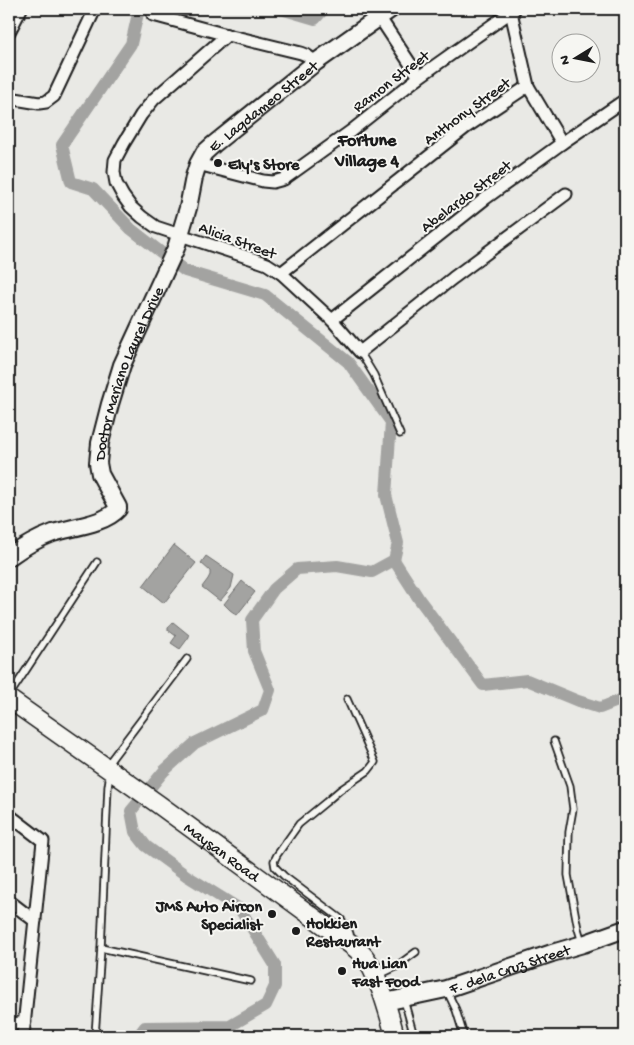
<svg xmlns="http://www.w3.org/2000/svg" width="634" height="1045" font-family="'Gochi Hand',sans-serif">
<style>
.water{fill:#a3a3a1;stroke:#6d6d6c}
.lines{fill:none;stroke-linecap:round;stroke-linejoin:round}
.canal{stroke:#a3a3a1;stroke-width:12}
.lane-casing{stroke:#1c1c1c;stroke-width:9}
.street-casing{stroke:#1c1c1c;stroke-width:15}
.secondary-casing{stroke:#1c1c1c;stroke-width:20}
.primary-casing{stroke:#1c1c1c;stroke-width:21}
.lane{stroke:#f6f6f2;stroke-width:5.5}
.street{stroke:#f6f6f2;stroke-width:11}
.secondary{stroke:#f6f6f2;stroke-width:16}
.primary{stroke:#f6f6f2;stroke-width:18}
.poi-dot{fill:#1c1c1c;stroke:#f6f6f2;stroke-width:2}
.labels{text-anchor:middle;stroke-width:4;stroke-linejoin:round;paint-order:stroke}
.street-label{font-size:16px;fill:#1c1c1c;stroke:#f6f6f2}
.poi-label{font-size:16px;font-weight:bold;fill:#1c1c1c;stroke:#f6f6f2;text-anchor:start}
.neighbourhood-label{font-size:18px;font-weight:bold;fill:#1c1c1c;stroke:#f6f6f2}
</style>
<rect width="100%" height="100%" fill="#e9e9e5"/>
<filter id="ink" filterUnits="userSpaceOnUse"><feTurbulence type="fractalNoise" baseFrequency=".02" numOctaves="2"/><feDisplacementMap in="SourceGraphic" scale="10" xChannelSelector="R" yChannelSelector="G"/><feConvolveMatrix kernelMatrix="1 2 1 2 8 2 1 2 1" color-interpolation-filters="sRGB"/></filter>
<g filter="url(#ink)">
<g class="water">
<polygon points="174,545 196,563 164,603 143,586"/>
<polygon points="206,556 234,575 231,588 220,601 202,587 208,579 210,575 210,571 201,563"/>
<polygon points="242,581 255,592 237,615 230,610 224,604"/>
<polygon points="173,622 189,635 189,637 180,649 171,643 176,636 168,630 168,628"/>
</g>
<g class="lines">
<g class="canal">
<polyline points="281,9 315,19 324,9"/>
<polyline points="394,560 419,599 483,685 527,680 578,701 600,708 625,698"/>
<polyline points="138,1036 145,1027 230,1026 266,1005 275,986 275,965 240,909 187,876 146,846 135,832 131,811 164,771 195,743 263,710 270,690 254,651 252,620 274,589 297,569 337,566 372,572 394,560 398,543 386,495 391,422 348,362 265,295 185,271 131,229 93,189 71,182 62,145 131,44 139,9"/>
</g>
<defs>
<g id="lane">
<polyline points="360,352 374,375 400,434"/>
<polyline points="9,696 97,562"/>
<polyline points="347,699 375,762 368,771 340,790 326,802 299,824 277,855 274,861 275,867 284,876 341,919 348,929 350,934 350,939"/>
<polyline points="554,741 570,786 573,809 569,832 568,875 578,929 582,942"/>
<polyline points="107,765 187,659"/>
<polyline points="101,948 251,981"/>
<polyline points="377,976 394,968 416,952"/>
<polyline points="447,991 456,1010 464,1036"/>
<polyline points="404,1000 414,1036"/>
<polyline points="95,1036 101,948 108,787 110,773"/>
</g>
<g id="street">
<polyline points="374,9 419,77"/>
<polyline points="511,12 528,86 562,143"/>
<polyline points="153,15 227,35 301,53 306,55 316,62"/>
<polyline points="9,32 21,9"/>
<polyline points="227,35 154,99 141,115 124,143 115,160 114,172 116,183 123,196 131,207 142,217 156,227 253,259 267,264 281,273 332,320 360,352 453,278 566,194"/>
<polyline points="9,98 39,103 46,102 54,96 95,9"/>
<polyline points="198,164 263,181 273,182 284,179 351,131 419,77 515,9"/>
<polyline points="281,273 465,128 528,86"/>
<polyline points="332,320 486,198 562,143 622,102"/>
<polyline points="9,815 43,841 23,1036"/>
<polyline points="9,901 35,921"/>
<polyline points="9,1025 25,1022"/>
</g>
<g id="secondary">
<path id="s1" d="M9,557c14,-10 28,-18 44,-24 19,-6 52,-9 65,-24v-2l-18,-33 -2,-11 2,-20 10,-39 12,-39 54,-117 12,-40 6,-31 4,-13 6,-11 10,-9 102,-82 75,-53"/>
<path id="s2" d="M385,1002l61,-13 106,-36 31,-9 42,-15"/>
</g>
<g id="primary">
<path id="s3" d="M9,699l149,105 192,140c4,3 8,6 12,10 16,17 27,60 33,82"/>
</g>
</defs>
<use href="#lane" class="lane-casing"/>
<use href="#street" class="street-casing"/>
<use href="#secondary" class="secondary-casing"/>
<use href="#primary" class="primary-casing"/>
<use href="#lane" class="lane"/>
<use href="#street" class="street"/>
<use href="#secondary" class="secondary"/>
<use href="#primary" class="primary"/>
</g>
</g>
<g class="poi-dot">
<circle cx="218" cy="163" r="5"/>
<circle cx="272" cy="914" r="5"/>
<circle cx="296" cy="931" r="5"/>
<circle cx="342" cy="971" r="5"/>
</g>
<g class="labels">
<g class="street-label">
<text transform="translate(390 80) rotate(-37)" y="6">Ramon Street</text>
<text dy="6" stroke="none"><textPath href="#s1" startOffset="576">E. Lagdameo Street</textPath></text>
<text transform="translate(466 110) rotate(-36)" y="6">Anthony Street</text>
<text transform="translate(465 195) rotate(-37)" y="6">Abelardo Street</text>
<text transform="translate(238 239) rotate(20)" y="6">Alicia Street</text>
<text dy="6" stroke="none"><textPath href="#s1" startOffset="266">Doctor Mariano Laurel Drive</textPath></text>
<text dy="6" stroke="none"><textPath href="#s3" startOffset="262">Maysan Road</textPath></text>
<text dy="6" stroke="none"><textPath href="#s2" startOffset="129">F. dela Cruz Street</textPath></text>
</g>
<g class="poi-label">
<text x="228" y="169">Ely's Store</text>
<text x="262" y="911" text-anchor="end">JMS Auto Aircon<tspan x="262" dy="18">Specialist</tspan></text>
<text x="306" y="928">Hokkien<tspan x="306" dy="18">Restaurant</tspan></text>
<text x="352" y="968">Hua Lian<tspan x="352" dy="18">Fast Food</tspan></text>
</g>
<g class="neighbourhood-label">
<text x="367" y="145">Fortune<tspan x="367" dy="21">Village 4</tspan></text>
</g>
</g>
<rect width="634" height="1045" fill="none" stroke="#f6f6f2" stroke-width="30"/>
<rect x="15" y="15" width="604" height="1015" fill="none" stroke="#1c1c1c" stroke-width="2" filter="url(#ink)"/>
<g transform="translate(576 58) rotate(260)"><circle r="24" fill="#f6f6f2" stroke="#9f9f9c"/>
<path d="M0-4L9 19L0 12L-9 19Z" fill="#1c1c1c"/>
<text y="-8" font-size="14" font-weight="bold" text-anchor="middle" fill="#1c1c1c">N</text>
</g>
</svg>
